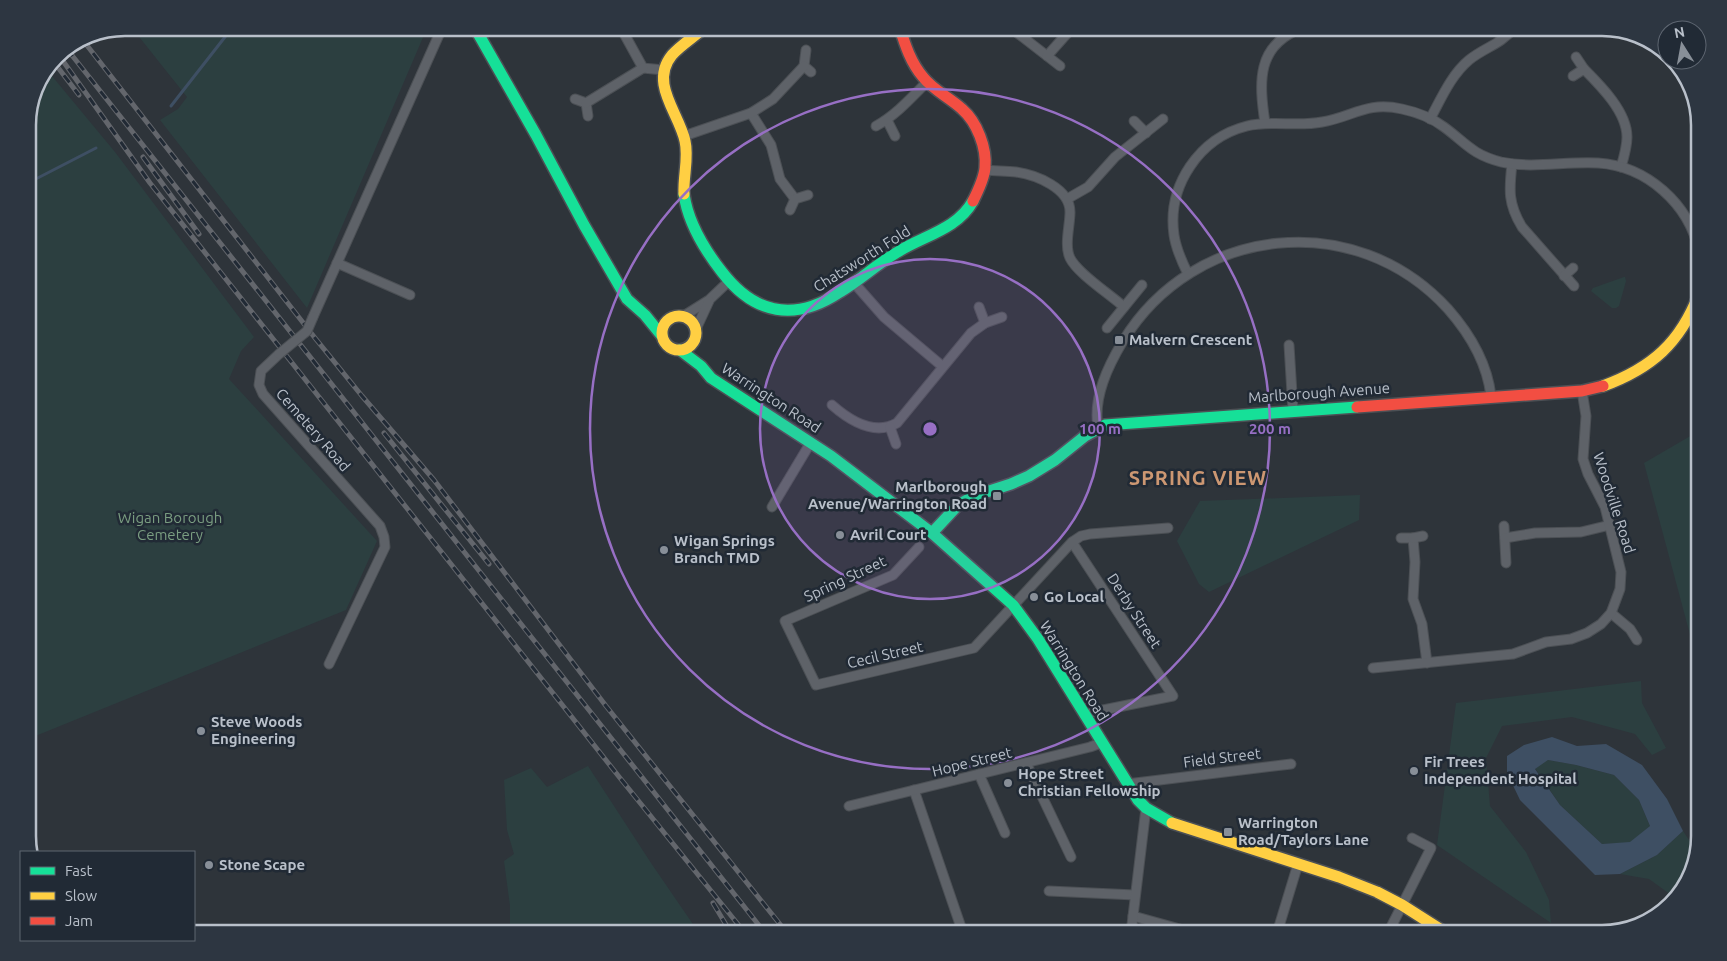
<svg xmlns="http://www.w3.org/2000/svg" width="1727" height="961" font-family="Ubuntu,sans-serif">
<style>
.green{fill:#2c3f40}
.water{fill:#3e4f63;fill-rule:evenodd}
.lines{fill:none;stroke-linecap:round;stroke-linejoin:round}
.stream{stroke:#3e4f63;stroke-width:3}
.street-casing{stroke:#4c5055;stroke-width:11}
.fast-casing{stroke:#4c5055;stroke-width:14}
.slow-casing{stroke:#4c5055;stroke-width:14}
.jam-casing{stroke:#4c5055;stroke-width:14}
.street{stroke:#5e6268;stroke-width:9}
.fast{stroke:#16e098;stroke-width:11}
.slow{stroke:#ffcf43;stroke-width:11}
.jam{stroke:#f24e42;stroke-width:11}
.rail-casing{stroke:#63666c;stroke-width:5}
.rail{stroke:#212a35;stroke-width:3;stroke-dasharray:9;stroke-linecap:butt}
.street-bridge-casing{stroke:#4c5055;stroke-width:11;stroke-linecap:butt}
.street-bridge{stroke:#5e6268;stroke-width:9}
.ring{fill:none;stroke:#976fc4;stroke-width:2.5}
.poi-dot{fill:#888f98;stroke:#212a35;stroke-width:2}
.labels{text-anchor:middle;stroke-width:5;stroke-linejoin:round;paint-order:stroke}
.street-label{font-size:15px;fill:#b9c0ca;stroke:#212a35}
.poi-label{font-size:15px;font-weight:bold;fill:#b9c0ca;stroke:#212a35;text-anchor:start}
.park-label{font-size:15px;fill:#7a9d81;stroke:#212a35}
.district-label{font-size:20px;font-weight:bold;letter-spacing:1px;fill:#cc9772;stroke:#212a35}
.rim{fill:none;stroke:#b9c0ca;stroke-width:2.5}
.centre{fill:#976fc4;stroke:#212a35;stroke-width:2.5}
.ring-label{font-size:15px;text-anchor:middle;font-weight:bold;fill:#976fc4;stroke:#212a35;stroke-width:5;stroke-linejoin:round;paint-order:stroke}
</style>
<rect width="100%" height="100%" fill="#2e343a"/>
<g class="green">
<polygon points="132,28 427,28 307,308 160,120 178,109 187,97"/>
<polygon points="47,70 115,152 254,337 241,351 229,379 377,541 346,610 28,739 28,119 35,87"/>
<polygon points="1624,277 1625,277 1626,281 1619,306 1616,308 1612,308 1591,291 1593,288"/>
<polygon points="1699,431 1699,668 1644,463"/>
<polygon points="1360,495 1359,520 1209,592 1199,584 1177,541 1200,501"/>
<polygon points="1641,681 1642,703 1666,748 1652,755 1635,734 1572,717 1502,726 1486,758 1490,806 1526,852 1549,900 1551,923 1437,845 1456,703"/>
<polygon points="1548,760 1576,765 1614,775 1639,800 1650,826 1630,843 1602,844 1560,805 1535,768"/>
<polygon points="588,766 651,863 699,933 510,933 510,906 504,861 514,854 507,830 504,780 531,768 547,787"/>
<polygon points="1683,831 1693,846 1697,845 1687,884 1674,897 1649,879 1620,874 1657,855"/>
</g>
<path class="water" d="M1552,737l25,9 29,-2 36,21 25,34 16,32 -26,24 -37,19 -25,1 -75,-75 -13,-27v-17l17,-11zM1548,760l28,5 38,10 25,25 11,26 -20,16 -28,2 -42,-39 -25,-36z"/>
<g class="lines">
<g class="stream">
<polyline points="171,106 232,28"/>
<polyline points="28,183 96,148"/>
</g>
<defs>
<g id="street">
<polyline points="621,28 643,68 664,70"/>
<polyline points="1011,28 1060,66"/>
<polyline points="1278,28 1285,36"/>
<polyline points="806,50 804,66 811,72"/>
<polyline points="1047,56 1072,28"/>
<polyline points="1576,57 1584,69"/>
<path d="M1573,76l11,-7c17,17 43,43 43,68 0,10 -3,20 -6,30"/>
<polyline points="575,99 586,103 588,116"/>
<polyline points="586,103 643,68"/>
<polyline points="751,113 771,145 780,179 795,199"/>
<path d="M1430,119c11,-20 21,-44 39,-59 16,-13 31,-15 45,-32"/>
<polyline points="887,120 895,136"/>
<polyline points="1134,121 1146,133"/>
<path d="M1265,123c-6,-41 -9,-78 37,-95"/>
<path d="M876,126c20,-11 35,-28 51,-44"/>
<polyline points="684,136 751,113 773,99 804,66"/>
<path d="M1512,164c-3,26 -4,40 10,63l52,59"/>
<path d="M985,170c10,1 21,1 31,2 20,3 54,16 54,40 0,14 -6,33 0,46 7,15 41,37 54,49"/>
<polyline points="1067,199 1088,187 1115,157 1163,119"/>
<polyline points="790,210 795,199 808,195"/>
<polyline points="337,263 410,295"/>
<path d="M1188,274c-6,-12 -12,-25 -14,-39 -7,-49 25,-97 73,-109 24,-6 50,1 75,-4 31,-5 44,-21 80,-13 14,3 30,9 42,18 22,16 27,27 57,35 32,7 65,-1 97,1 49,3 91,41 101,88"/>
<polyline points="1564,276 1573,268"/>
<polyline points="855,284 884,317 942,366"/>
<polyline points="979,307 985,323"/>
<polyline points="313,317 442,28"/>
<polyline points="682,317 709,300 729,281"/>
<polyline points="1107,328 1142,285"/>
<polyline points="696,329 709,301"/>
<polyline points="1289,345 1293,410"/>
<polyline points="279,354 261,371 259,385 263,394 380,526 384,537 385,547 329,664"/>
<path d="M832,405c17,15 42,31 65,18l74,-90 14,-10 17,-6"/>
<polyline points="890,427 896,444"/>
<path d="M1098,427c-5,-30 10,-61 25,-86 71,-116 232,-134 325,-32 22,25 39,53 43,87"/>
<polyline points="772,507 811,442"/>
<polyline points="1504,526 1506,563"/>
<polyline points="1401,538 1413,538 1415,562 1413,599 1422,624 1427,663"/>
<polyline points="1413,538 1423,536"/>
<polyline points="1505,538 1535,533 1581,532 1610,525"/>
<polyline points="1072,542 1173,696 1093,712 1085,716"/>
<polyline points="919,547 893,575 785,621 816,685 974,648 1072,542 1081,536 1090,534 1168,528"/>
<polyline points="1611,613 1630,629 1637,640"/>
<polyline points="1373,668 1513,654 1546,642 1571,639 1587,633 1601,624 1611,613 1620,589 1621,572 1605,507 1588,474 1583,459 1586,416 1582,391"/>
<polyline points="1026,763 1071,857"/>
<polyline points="979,774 1005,833"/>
<polyline points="1127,784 1291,764"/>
<polyline points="914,790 963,933"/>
<polyline points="849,806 1090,747 1101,743"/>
<polyline points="1049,891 1135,895"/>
<polyline points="1133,916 1194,933"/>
<polyline points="1131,933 1146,808"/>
<polyline points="1277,933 1298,864"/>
<polyline points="1388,933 1431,848 1412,838"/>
</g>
<g id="fast">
<polyline points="475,28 536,135 584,225 627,299 645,315 662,336"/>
<path d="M684,194c4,29 20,55 38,78 33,43 73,50 118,20 20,-12 37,-28 56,-39 26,-17 61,-23 77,-52"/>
<polyline points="680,350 701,366 711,378 831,456 932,533 1013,605 1038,639 1138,800 1146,808 1172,823"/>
<polyline points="932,533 958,505 974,496 1011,484 1029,476 1055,460 1085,436 1105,425 1357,407"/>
</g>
<g id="slow">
<path d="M684,194c-1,-18 5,-36 1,-53 -6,-28 -36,-58 -13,-86 9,-10 22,-18 32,-27"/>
<circle cx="679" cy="333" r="17"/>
<path d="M1603,386c49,-18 77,-43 96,-92"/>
<polyline points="1172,823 1339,877 1377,892 1402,905 1446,933"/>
</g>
<g id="jam">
<path d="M900,28c5,17 11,35 23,49 10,13 26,20 39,32 15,13 25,39 23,59 -1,11 -7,23 -12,33"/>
<polyline points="1357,407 1582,391 1603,386"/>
</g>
</defs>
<use href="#street" class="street-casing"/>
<use href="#fast" class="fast-casing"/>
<use href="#slow" class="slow-casing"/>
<use href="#jam" class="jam-casing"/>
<use href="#street" class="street"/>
<use href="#fast" class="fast"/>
<use href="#slow" class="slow"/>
<use href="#jam" class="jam"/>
<defs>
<g id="rail">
<polyline points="82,39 315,338 362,396 434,480 606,706 787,933"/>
<polyline points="67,49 765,933"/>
<polyline points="58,54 150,183 620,778 745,933"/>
<polyline points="53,61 79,95"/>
<polyline points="143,157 199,234"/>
<polyline points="384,433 489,564"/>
<polyline points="713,903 731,933"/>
</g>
</defs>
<use href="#rail" class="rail-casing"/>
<use href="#rail" class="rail"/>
<defs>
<polyline id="street-bridge" points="279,354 307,331 313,317"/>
</defs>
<use href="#street-bridge" class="street-bridge-casing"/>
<use href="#street-bridge" class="street-bridge"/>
</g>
<circle cx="930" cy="429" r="170" fill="#976fc4" fill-opacity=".12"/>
<g class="ring">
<circle cx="930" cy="429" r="170"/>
<circle cx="930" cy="429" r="340"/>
</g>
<g class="poi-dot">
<rect x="1114" y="335" width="10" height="10" rx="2.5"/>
<rect x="992" y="491" width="10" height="10" rx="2.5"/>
<circle cx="840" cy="535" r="5"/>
<circle cx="664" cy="550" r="5"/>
<circle cx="1034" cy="597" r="5"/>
<circle cx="201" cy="731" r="5"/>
<circle cx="1414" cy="771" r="5"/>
<circle cx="1008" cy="783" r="5"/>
<rect x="1223" y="827" width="10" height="10" rx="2.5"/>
<circle cx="209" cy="865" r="5"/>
</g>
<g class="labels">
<g class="street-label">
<text transform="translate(862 259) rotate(-32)" y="5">Chatsworth Fold</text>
<text transform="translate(1319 393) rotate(-4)" y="5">Marlborough Avenue</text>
<text transform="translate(771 398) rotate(33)" y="5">Warrington Road</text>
<text transform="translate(313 430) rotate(49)" y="5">Cemetery Road</text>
<text transform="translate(1614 503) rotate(72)" y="5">Woodville Road</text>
<text transform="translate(845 579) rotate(-25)" y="5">Spring Street</text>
<text transform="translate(1134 611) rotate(57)" y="5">Derby Street</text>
<text transform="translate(885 655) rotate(-13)" y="5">Cecil Street</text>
<text transform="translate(1074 671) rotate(58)" y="5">Warrington Road</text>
<text transform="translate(1222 758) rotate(-7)" y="5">Field Street</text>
<text transform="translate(972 762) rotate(-14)" y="5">Hope Street</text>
</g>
<g class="poi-label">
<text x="1129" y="345">Malvern Crescent</text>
<text x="987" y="492" text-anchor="end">Marlborough<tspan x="987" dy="17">Avenue/Warrington Road</tspan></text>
<text x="850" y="540">Avril Court</text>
<text x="674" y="546">Wigan Springs<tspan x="674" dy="17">Branch TMD</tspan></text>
<text x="1044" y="602">Go Local</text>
<text x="211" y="727">Steve Woods<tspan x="211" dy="17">Engineering</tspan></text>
<text x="1424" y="767">Fir Trees<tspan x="1424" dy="17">Independent Hospital</tspan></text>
<text x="1018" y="779">Hope Street<tspan x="1018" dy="17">Christian Fellowship</tspan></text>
<text x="1238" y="828">Warrington<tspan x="1238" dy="17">Road/Taylors Lane</tspan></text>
<text x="219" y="870">Stone Scape</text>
</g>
<g class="park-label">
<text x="170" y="523">Wigan Borough<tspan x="170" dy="17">Cemetery</tspan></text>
</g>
<g class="district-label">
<text x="1198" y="485">SPRING VIEW</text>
</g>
</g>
<path d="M0 0H1727V961H0ZM125 36H1602A89 89 0 0 1 1691 125V836A89 89 0 0 1 1602 925H125A89 89 0 0 1 36 836V125A89 89 0 0 1 125 36Z" fill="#2d3641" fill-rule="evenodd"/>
<path class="rim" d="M125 36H1602A89 89 0 0 1 1691 125V836A89 89 0 0 1 1602 925H125A89 89 0 0 1 36 836V125A89 89 0 0 1 125 36Z"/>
<circle cx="930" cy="429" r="8" class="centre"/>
<g class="ring-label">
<text x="1100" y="434">100 m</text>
<text x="1270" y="434">200 m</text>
</g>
<rect x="20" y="851" width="175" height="90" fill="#212a35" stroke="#5e6671"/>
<rect x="30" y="867" width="25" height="8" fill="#16e098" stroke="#5e6671"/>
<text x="65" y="876" font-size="15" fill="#b9c0ca">Fast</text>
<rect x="30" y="892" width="25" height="8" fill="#ffcf43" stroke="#5e6671"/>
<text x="65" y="901" font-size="15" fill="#b9c0ca">Slow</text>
<rect x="30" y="917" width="25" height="8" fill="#f24e42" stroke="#5e6671"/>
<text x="65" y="926" font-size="15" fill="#b9c0ca">Jam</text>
<g transform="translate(1682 45) rotate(349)"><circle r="24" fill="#212a35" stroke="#5e6671"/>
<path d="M0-4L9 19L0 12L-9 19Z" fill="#888f98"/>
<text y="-8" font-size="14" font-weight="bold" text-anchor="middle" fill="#b9c0ca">N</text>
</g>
</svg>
